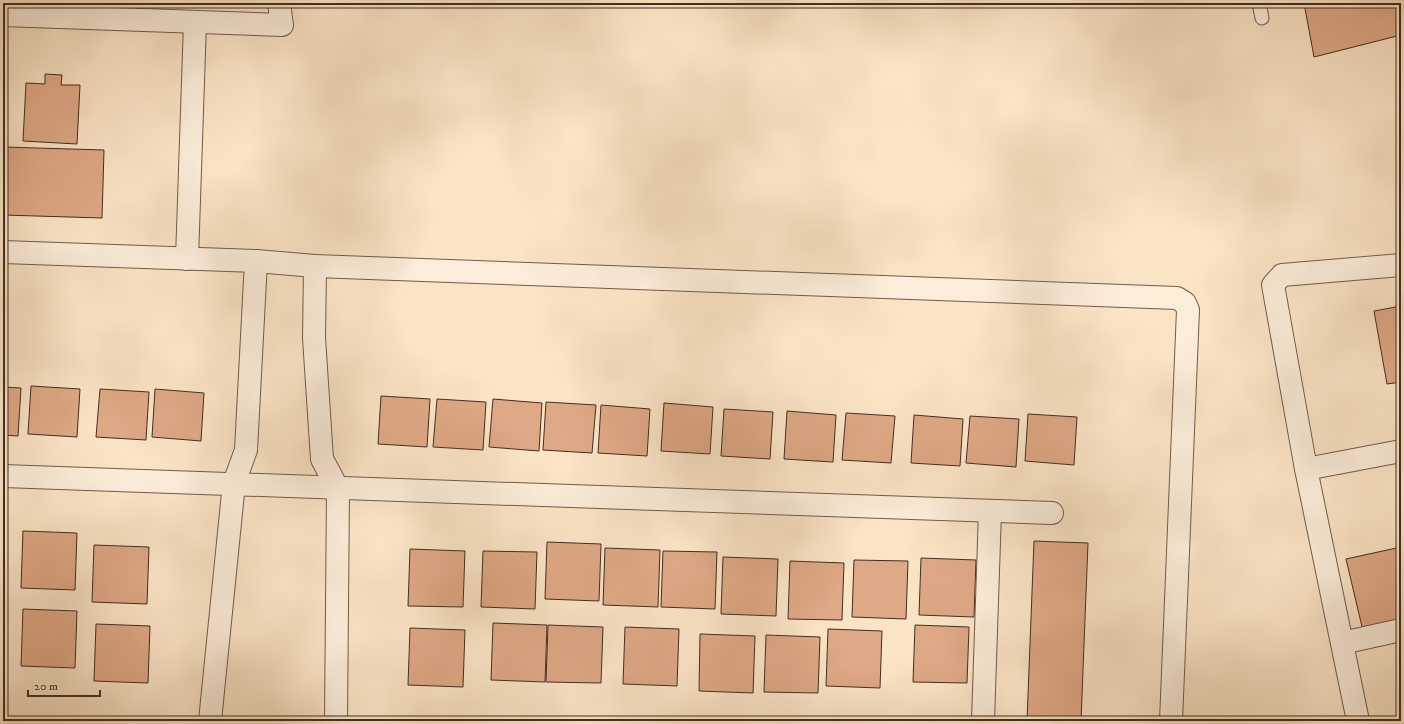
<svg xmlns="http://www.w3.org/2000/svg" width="1404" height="724" font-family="'IM FELL DW Pica',serif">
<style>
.building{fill:#dfa886;stroke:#432d22}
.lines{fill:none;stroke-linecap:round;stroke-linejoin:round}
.service-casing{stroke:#715b4b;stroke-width:15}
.minor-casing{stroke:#715b4b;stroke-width:24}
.service{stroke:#fcedda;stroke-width:13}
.minor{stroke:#fcedda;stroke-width:22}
</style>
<rect width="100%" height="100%" fill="#fbe4c6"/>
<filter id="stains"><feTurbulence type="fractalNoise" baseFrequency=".005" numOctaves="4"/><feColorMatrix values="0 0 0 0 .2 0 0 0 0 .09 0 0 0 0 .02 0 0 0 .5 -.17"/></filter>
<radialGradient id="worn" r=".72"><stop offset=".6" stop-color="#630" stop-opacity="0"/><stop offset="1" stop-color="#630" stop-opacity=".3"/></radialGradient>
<g class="building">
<polygon points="1304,3 1401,3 1401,35 1314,57"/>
<polygon points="45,74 62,75 61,85 80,85 77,144 23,141 26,83 45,84"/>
<polygon points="3,82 6,82 4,140 3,140"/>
<polygon points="3,147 104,150 102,218 3,215"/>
<polygon points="1401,306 1401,382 1387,384 1374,311"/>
<polygon points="31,386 80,389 77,437 28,434"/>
<polygon points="3,387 21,388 18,436 3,435"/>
<polygon points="100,389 149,392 146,440 96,437"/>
<polygon points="155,389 204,393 201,441 152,437"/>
<polygon points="381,396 430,399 427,447 378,444"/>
<polygon points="437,399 486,402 483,450 433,447"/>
<polygon points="493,399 542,403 539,451 489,447"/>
<polygon points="546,402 596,405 592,453 543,450"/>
<polygon points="664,403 713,407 710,454 661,451"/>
<polygon points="601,405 650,409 647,456 598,453"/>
<polygon points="724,409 773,412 770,459 721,456"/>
<polygon points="787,411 836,415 833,462 784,459"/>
<polygon points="846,413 895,416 891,463 842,460"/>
<polygon points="1028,414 1077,417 1074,465 1025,461"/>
<polygon points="914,415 963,419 960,466 911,463"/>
<polygon points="970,416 1019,419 1016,467 966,463"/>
<polygon points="23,531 77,533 75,590 21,588"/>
<polygon points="1034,541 1088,543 1081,721 1027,721"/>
<polygon points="547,542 601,544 599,601 545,599"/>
<polygon points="94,545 149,547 147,604 92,602"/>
<polygon points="1401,547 1401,622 1363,631 1346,559"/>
<polygon points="605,548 660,550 658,607 603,605"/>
<polygon points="410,549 465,551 463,607 408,606"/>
<polygon points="483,551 537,552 535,609 481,607"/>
<polygon points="663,551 717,552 715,609 661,607"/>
<polygon points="723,557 778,559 776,616 721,614"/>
<polygon points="921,558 976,560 974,617 919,615"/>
<polygon points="854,560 908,561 906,619 852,617"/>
<polygon points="790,561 844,563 842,620 788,619"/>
<polygon points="23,609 77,611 75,668 21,666"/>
<polygon points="493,623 547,625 545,682 491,680"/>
<polygon points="96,624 150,626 148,683 94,681"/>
<polygon points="548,625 603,627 601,683 546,682"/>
<polygon points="915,625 969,627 967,683 913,682"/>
<polygon points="625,627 679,629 677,686 623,684"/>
<polygon points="410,628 465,630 463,687 408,685"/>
<polygon points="828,629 882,631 880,688 826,686"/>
<polygon points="700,634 755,636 753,693 699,691"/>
<polygon points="766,635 820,637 818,693 764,692"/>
</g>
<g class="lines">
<defs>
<polyline id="service" points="1259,3 1262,18"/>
<g id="minor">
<polyline points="3,15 282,25 279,3"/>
<polyline points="3,252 256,261 315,266 1177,298 1185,303 1188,310 1171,721"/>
<polyline points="187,259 195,22"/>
<polyline points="315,266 314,338 322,459 338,489 336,721"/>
<polyline points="1306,469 1401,451"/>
<polyline points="3,476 1052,513"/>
<polyline points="1342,643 1401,630"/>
<polyline points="210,721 234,483 246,450 256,261"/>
<polyline points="983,721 990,511"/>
<polyline points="1358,721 1306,469 1273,285 1282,275 1401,265"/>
</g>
</defs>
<use href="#service" class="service-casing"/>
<use href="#minor" class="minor-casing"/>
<use href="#service" class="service"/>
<use href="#minor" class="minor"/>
</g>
<rect width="1404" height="724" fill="none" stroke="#fbe4c6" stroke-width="16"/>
<rect x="4" y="4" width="1396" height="716" fill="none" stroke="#432d22" stroke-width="2"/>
<rect x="8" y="8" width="1388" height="708" fill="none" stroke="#432d22"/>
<path d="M28 690v6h72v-6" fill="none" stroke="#432d22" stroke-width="2"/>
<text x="34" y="690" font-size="12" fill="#432d22" stroke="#fcedda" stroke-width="3" paint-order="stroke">20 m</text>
<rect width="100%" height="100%" filter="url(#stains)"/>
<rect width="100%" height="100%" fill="url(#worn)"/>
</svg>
